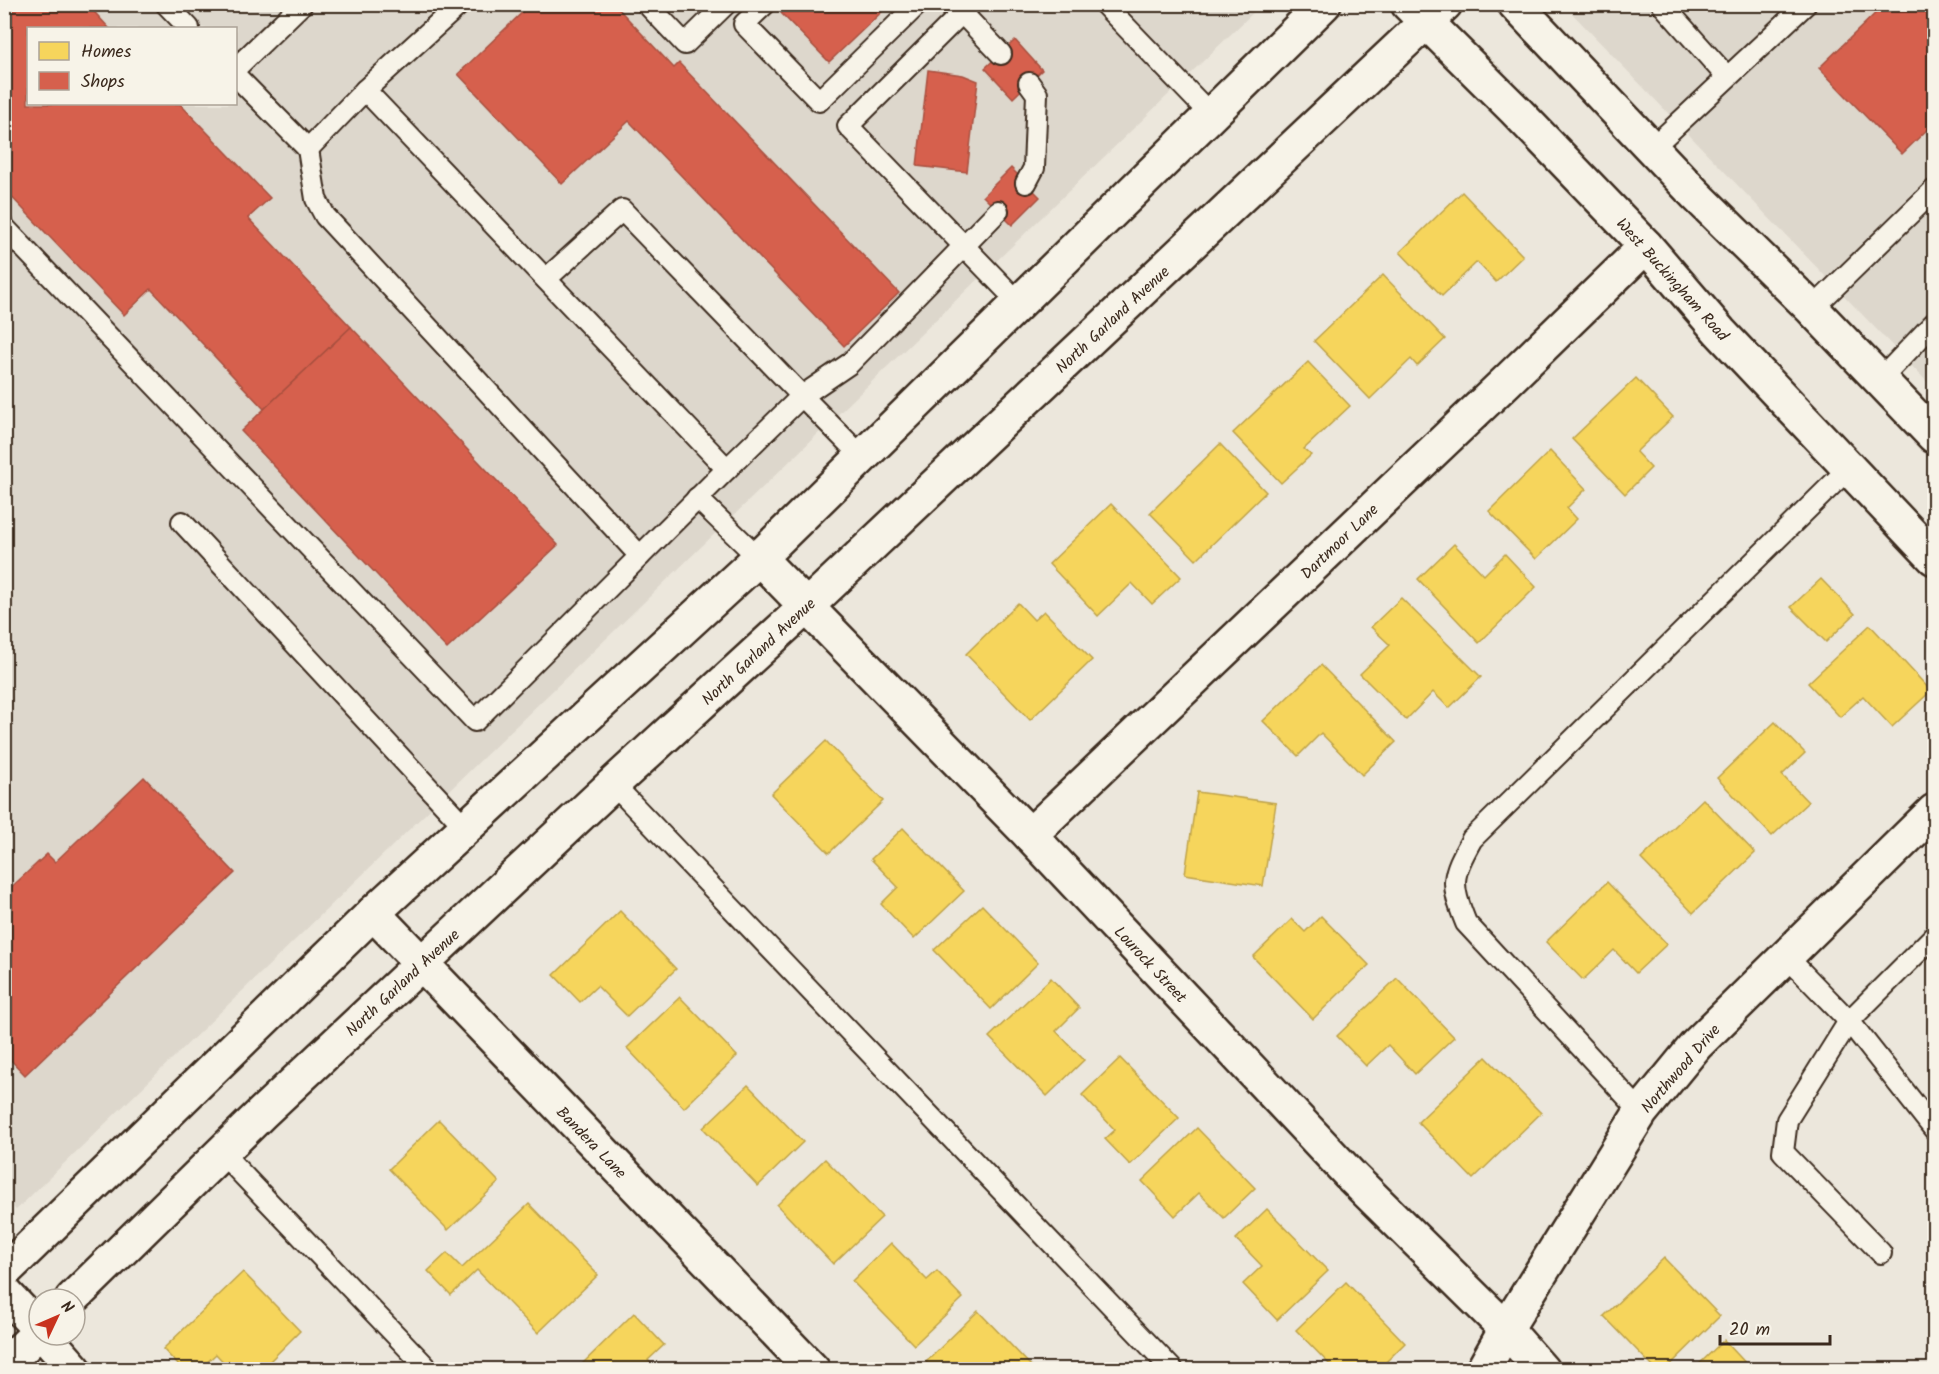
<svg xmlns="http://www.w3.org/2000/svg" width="1939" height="1374" font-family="Kalam,sans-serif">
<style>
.built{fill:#ddd7cc;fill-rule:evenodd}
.homes{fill:#f6d55c;stroke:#bea249;stroke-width:1.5}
.shops{fill:#d6604d;stroke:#a8503f;stroke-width:1.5}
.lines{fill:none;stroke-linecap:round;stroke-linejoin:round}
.lane-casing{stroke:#3b2a1e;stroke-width:24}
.street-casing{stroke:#3b2a1e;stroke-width:38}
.secondary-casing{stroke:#3b2a1e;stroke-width:38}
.lane{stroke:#f7f3e8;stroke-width:20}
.street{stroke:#f7f3e8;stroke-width:33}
.secondary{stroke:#f7f3e8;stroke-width:33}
.labels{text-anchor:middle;stroke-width:6;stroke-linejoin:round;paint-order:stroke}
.street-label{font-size:16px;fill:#3b2a1e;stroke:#f7f3e8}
</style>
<rect width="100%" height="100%" fill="#ece7dc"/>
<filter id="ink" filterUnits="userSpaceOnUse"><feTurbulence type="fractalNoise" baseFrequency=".0167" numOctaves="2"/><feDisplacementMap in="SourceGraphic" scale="12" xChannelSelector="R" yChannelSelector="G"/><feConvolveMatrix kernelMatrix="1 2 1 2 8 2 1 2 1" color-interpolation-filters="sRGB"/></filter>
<g filter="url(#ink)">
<g class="built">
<path d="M4,5h1257l-1245,1205 -12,-12zM28,28h208v76h-208z"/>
<polygon points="1564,5 1934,5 1934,389"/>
</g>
<g class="homes">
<polygon points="1462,192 1523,256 1496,282 1477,262 1442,296 1400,252"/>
<polygon points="1383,275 1445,339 1417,366 1411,359 1370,399 1314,341"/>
<polygon points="1308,362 1350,406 1304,449 1311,455 1281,483 1233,433"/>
<polygon points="1636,378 1673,417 1636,452 1651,468 1625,494 1572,439"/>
<polygon points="1220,444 1266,492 1196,560 1150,513"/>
<polygon points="1550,451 1586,489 1567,508 1577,519 1536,559 1489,511"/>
<polygon points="1111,504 1181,577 1152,604 1132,583 1098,616 1049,564"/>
<polygon points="1454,544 1484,575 1505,554 1536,587 1479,643 1418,579"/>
<polygon points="1821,579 1855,614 1826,642 1791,607"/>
<polygon points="1401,598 1481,677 1449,708 1433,692 1406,720 1360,674 1390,645 1371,627"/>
<polygon points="1018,603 1034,620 1044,611 1092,660 1030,720 966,654"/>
<polygon points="1870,625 1931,691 1892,727 1863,696 1840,717 1808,683"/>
<polygon points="1321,665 1396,742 1362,775 1321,733 1298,756 1263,721"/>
<polygon points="1775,722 1805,753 1782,775 1808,802 1772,836 1717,778"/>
<polygon points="826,741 883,801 829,853 771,794"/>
<polygon points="1197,792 1276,803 1263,886 1185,874"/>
<polygon points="1703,799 1755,853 1693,913 1641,859"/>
<polygon points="903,828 964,891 914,939 881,904 898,887 871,859"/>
<polygon points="1607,882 1667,944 1636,973 1614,950 1583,980 1546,942"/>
<polygon points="982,905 1038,963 991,1009 934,950"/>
<polygon points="620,911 676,969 627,1016 597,986 580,1002 554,975"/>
<polygon points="1321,916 1369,965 1313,1019 1253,957 1292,919 1305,932"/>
<polygon points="1051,978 1079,1008 1056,1031 1084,1060 1047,1096 989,1037"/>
<polygon points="1397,978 1454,1037 1415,1074 1388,1045 1366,1066 1337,1036"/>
<polygon points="680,997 737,1056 684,1108 627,1048"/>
<polygon points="1486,1057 1541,1113 1473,1179 1418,1122"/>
<polygon points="1120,1058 1179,1118 1130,1165 1105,1139 1115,1130 1082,1095"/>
<polygon points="748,1085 803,1142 758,1186 703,1128"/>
<polygon points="439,1120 499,1182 448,1230 389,1169"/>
<polygon points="1197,1128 1255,1188 1224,1218 1199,1193 1175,1216 1142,1181"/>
<polygon points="825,1159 882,1217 833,1264 777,1205"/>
<polygon points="529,1204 598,1275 538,1333 477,1270 451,1295 428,1271 447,1253 462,1268"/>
<polygon points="1267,1209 1328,1271 1277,1320 1243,1284 1262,1266 1236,1239"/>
<polygon points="891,1243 927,1280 937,1271 963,1298 914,1345 852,1281"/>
<polygon points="1664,1258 1720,1316 1665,1370 1656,1370 1604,1316"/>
<polygon points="243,1272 300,1331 261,1370 231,1370 216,1354 199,1370 183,1370 163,1349"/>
<polygon points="1346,1282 1405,1343 1378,1370 1335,1370 1296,1330"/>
<polygon points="978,1311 1035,1370 933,1370 926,1362"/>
<polygon points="634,1313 664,1345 648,1360 657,1370 576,1370"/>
<polygon points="1724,1340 1752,1370 1693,1370"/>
</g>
<g class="shops">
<polygon points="4,4 87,4 109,28 28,28 28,104 180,104 270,198 248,218 351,327 264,409 151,289 124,315 4,189"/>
<polygon points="531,4 614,4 674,68 679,63 899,293 844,346 629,121 562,184 458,74"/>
<polygon points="790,4 890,4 829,62 781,13"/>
<polygon points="1885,4 1934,4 1934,123 1902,154 1819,68"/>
<polygon points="1015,40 1042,70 1013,98 985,68"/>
<polygon points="928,70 963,75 978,81 967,172 917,166"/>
<polygon points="1011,168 1040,197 1012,225 983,196"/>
<polygon points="351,327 558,545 447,649 241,431"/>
<polygon points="144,777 235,873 25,1075 4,1053 4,894 47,854 55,862"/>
</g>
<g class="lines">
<defs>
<g id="lane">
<polyline points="166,4 189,28"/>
<polyline points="460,4 365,90 727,469 802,396 862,457"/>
<polyline points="647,4 685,44 726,4"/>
<polyline points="765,4 744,24 819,101 918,4"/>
<polyline points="971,4 848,126 1019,303"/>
<polyline points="1104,4 1211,115"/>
<polyline points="1662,4 1727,77"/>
<polyline points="962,13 1001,54"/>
<polyline points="236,68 302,4"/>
<polyline points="236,76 308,149 365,90"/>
<polyline points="1652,148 1806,4"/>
<polyline points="308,149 316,199 325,216 640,556"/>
<polyline points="1026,183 1034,168 1037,94 1029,83"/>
<polyline points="4,227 475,721 727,469"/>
<polyline points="546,279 622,210 802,396 849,364 998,211"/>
<polyline points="1812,309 1934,190"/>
<polyline points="1880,380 1934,323"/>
<polyline points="697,498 759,558"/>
<polyline points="182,522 466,828"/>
<polyline points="613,784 1173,1370"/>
<polyline points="1786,956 1849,1021 1934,936"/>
<path d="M1641,1112l-175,-189c-16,-40 -15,-46 6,-84l377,-371"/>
<polyline points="221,1152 429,1370"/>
<polyline points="1881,1253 1783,1152 1787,1120 1849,1021 1934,1129"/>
</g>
<g id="street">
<polyline points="759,558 1030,835 1353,1178 1506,1329 1542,1370"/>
<polyline points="1030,835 1507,381 1646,246"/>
<polyline points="373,913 813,1370"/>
<polyline points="4,1292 39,1329"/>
<polyline points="44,1335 75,1370"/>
<polyline points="1483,1370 1506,1329 1641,1112 1696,1045 1934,811"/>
</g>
<g id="secondary">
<polyline points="1408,4 1515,110 1646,246 1720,332 1934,558"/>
<polyline points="1515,4 1695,194 1812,309 1934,436"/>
<polyline points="4,1272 373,913 759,558 1324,4"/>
<polyline points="72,1299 262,1113 613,784 806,607 1445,4"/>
<polyline points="4,1366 39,1332"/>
</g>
</defs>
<use href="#lane" class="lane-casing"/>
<use href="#street" class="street-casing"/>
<use href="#secondary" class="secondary-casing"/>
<use href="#lane" class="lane"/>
<use href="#street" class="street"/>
<use href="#secondary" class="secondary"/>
</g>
</g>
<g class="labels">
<g class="street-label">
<text transform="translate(1673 279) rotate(48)" y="6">West Buckingham Road</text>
<text transform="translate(1112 319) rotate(-43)" y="6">North Garland Avenue</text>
<text transform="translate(1339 541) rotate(-44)" y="6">Dartmoor Lane</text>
<text transform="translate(758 651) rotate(-43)" y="6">North Garland Avenue</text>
<text transform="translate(1151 964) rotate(47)" y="6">Lourock Street</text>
<text transform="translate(402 982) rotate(-43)" y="6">North Garland Avenue</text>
<text transform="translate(1680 1068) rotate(-49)" y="6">Northwood Drive</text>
<text transform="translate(592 1142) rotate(46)" y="6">Bandera Lane</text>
</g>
</g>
<rect width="1939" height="1374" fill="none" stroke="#f7f3e8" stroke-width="24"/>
<rect x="12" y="12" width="1915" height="1350" fill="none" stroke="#3b2a1e" stroke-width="2" filter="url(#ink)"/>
<rect x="27" y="27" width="210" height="78" fill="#f7f3e8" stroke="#aca397" stroke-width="1.5"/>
<rect x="39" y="42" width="30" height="18" fill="#f6d55c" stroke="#aca397" stroke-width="1.5"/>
<text x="81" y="57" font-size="18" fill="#3b2a1e">Homes</text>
<rect x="39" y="72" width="30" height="18" fill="#d6604d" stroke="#aca397" stroke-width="1.5"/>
<text x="81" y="87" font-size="18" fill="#3b2a1e">Shops</text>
<g transform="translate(57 1317) rotate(46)"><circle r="28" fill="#f7f3e8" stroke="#aca397" stroke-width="1.5"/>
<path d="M0-4.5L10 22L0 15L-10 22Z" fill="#c8321e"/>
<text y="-9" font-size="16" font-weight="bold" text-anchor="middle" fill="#3b2a1e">N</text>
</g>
<path d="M1720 1335v9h110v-9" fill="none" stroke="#3b2a1e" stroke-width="3"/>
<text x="1729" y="1335" font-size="18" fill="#3b2a1e" stroke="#f7f3e8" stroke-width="4.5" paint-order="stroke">20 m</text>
</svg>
